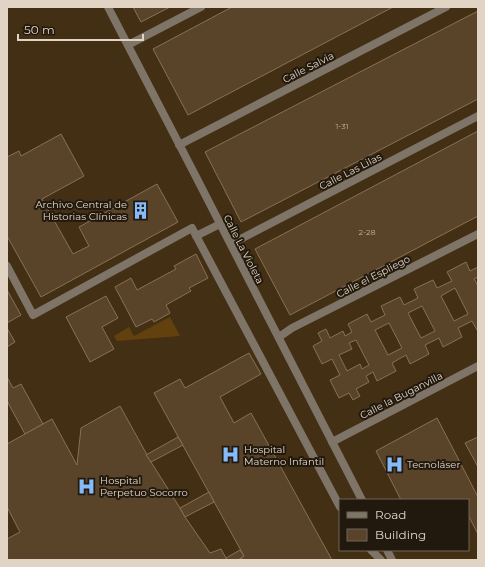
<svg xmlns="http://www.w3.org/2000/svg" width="485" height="567" font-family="Montserrat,sans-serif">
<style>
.green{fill:#63410e}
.building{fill:#594429;stroke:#887155;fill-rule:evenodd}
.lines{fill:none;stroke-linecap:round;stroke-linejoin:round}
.service{stroke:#7e7467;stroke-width:8}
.minor{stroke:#7e7467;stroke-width:8}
.labels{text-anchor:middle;stroke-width:4;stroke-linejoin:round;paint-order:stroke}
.number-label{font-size:8px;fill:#bfb09e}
.street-label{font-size:10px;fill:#e1d4c5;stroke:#22190e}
.poi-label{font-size:10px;fill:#e1d4c5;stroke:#22190e;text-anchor:start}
</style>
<rect width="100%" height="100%" fill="#432f14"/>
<polygon class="green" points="170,317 180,336 117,341 114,336 129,327 134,336"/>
<g class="building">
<polygon points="133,7 170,7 141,22"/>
<polygon points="232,7 393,7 188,115 153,49"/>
<polygon points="478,11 478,99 241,222 205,152"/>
<polygon points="478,131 478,216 290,315 255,249"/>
<polygon points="61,134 84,176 42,199 73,254 89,246 79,227 157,184 178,222 41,297 7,236 7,157 19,151 21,156"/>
<polygon points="196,254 208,278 189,288 191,291 166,305 170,313 154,322 152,319 136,327 115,287 131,278 137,290 176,269 174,266"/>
<path d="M466,262l4,9 8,-4v10l-4,2 4,7v43l-1,1 -5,-9 -14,7 4,9 -19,10 -4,-9 -14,7 4,9 -19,10 -4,-9 -14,8 4,8 -19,10 -4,-9 -7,4 3,6 -13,7 4,7 -7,4 -4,-7 -10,5 -9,-18 10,-5 -8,-16 -10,5 -9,-18 9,-5 -4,-8 8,-4 4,9 13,-7 2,5 7,-4 -4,-8 19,-10 4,8 14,-7 -4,-9 19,-9 4,8 14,-7 -4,-9 19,-9 4,8 15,-7 -5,-9zM455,288l13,26 -14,7 -13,-25zM422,306l13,25 -14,7 -13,-25zM389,323l13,25 -14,7 -13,-25zM356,340l13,25 -7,4 -2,-5 -13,7 -8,-16 13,-6 -3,-6z"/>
<polygon points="7,290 21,315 7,323"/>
<polygon points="106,296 118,318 102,327 114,349 90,362 66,317"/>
<polygon points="7,328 15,342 7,347"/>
<polygon points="249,353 261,374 220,397 234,423 251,413 332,560 243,560 241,558 244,556 154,393 180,379 185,388"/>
<polygon points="7,377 13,388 21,384 43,424 25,434 7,401"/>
<polygon points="120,406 151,462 180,508 185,517 210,553 221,549 227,560 7,560 7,539 20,532 7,507 7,444 52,419 77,465 81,428"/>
<polygon points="437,418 478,497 478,534 469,517 468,517 468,500 401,500 376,451"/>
<polygon points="178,437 183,445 151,462 146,455"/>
<polygon points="478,437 478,467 465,443"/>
<polygon points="209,492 214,502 185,517 180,508"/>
<polygon points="240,550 244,556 238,560 227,560 226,558"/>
</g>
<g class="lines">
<g class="service">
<polyline points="196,236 220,224"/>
<polyline points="7,266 33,315 192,228 340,507"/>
<polyline points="371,550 381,560"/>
</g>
<g class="minor">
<polyline points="108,7 193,171 362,500"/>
<polyline points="128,45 201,7"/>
<polyline points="179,145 446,7"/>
<polyline points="231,244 478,116"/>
<polyline points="279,337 292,328 478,234"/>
<polyline points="332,442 478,366"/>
<polyline points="387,550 392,560"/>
</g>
</g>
<defs>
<symbol id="building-bare" viewBox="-9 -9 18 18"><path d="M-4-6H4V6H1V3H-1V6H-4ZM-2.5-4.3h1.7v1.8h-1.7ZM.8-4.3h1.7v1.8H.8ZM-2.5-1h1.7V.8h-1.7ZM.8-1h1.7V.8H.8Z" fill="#85bbfb" stroke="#22190e" stroke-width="2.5" paint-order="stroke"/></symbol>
<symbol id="hospital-bare" viewBox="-9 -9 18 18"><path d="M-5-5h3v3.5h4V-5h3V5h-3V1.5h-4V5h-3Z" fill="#85bbfb" stroke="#22190e" stroke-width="2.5" paint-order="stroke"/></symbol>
</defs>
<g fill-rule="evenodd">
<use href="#building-bare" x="128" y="198" width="25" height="25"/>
<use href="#hospital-bare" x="218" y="442" width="25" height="25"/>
<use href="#hospital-bare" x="382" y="452" width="25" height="25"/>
<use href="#hospital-bare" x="74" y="474" width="25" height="25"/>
</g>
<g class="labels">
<g class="number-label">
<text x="342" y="129">1-31</text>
<text x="367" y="235">2-28</text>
</g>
<g class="street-label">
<text transform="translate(308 67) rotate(-27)" y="4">Calle Salvia</text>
<text transform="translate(350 171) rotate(-27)" y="4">Calle Las Lilas</text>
<text transform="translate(244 249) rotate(63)" y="4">Calle La Violeta</text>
<text transform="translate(373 276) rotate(-27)" y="4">Calle el Espliego</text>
<text transform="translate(401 395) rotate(-27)" y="4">Calle la Buganvilla</text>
</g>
<g class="poi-label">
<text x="127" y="208" text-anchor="end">Archivo Central de<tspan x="127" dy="12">Historias Clínicas</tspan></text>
<text x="244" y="453">Hospital<tspan x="244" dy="12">Materno Infantil</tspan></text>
<text x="407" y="468">Tecnoláser</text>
<text x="100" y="484">Hospital<tspan x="100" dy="12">Perpetuo Socorro</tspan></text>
</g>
</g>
<rect width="485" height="567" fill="none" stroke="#e1d4c5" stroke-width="16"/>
<rect x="339" y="499" width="130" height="52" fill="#22190e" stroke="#6e6457"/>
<rect x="347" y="512" width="20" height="6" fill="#7e7467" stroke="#6e6457"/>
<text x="375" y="519" font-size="12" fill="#e1d4c5">Road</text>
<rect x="347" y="529" width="20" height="12" fill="#594429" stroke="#6e6457"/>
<text x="375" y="539" font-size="12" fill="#e1d4c5">Building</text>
<path d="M18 34v6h125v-6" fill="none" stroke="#e1d4c5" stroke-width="2"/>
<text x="24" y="34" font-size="12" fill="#e1d4c5" stroke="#22190e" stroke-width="3" paint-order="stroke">50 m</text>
</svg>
